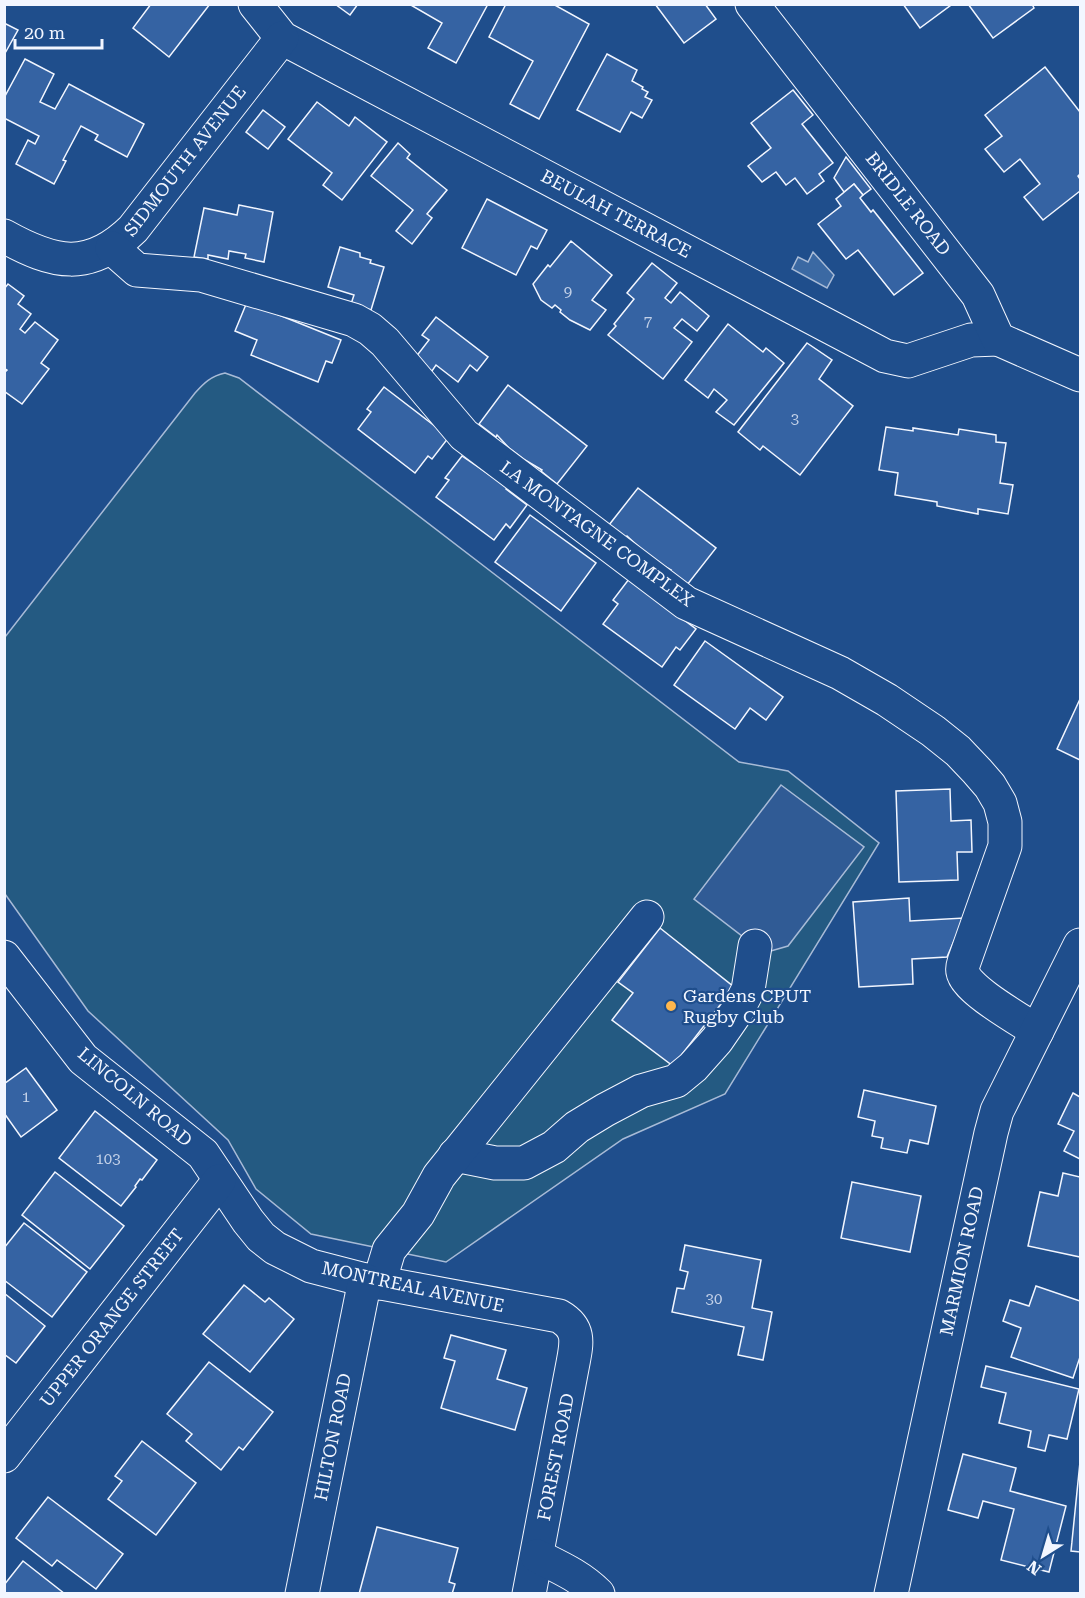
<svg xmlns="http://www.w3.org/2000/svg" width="1085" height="1598" font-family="'Roboto Serif',serif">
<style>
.green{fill:#245a82;stroke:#a8bbd7;stroke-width:1.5}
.parking{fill:#305b95;stroke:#a8bbd7;stroke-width:1.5}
.water{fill:#3b69a3;stroke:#a8bbd7;stroke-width:1.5}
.building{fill:#3563a3;stroke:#f2f6ff;stroke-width:1.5}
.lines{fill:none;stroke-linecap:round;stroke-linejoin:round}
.minor-casing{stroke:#f2f6ff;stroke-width:35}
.minor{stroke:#1f4e8c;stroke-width:33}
.poi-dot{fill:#ffb74d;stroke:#1f4e8c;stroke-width:2}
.labels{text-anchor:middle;stroke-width:4.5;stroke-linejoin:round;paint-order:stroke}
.number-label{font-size:15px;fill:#c3d1e8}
.street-label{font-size:18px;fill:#f2f6ff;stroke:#1f4e8c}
.poi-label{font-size:18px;fill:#f2f6ff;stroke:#1f4e8c;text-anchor:start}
</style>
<rect width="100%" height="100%" fill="#1f4e8c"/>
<path class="green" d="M225,373l14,5 500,384 49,9 91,72 -154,251 -102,45 -177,123 -135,-28 -55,-45 -28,-49 -140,-129 -83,-117v-257l190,-244c9,-10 16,-17 30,-20z"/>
<polygon class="parking" points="781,785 864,847 788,946 764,953 694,899"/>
<polygon class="water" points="813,252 834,275 827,288 792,269 798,257 808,262"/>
<g class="building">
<polygon points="151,4 210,4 169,57 133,28"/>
<polygon points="335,4 358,4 350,15"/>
<polygon points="409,4 488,4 456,63 428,48 442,23"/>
<polygon points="506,4 553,4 589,24 539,119 510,104 533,61 489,37"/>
<polygon points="655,4 705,4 716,19 684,43"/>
<polygon points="903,4 951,4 951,5 920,28"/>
<polygon points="968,4 1032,4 1034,8 993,38"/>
<polygon points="4,23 18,30 4,55"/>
<polygon points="607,54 637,70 632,81 643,87 642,89 648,92 645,97 652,100 642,118 631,112 620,132 577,110"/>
<polygon points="25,59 54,74 40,102 55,109 69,84 144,124 127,157 95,140 98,135 81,126 63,160 66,161 54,184 16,164 28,140 35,144 39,136 4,118 4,98"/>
<polygon points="1045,67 1080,112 1080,174 1078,176 1080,179 1080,191 1043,220 1024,197 1040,184 1020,159 1004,172 985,149 1002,136 985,115"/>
<polygon points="793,90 813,115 802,124 833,163 819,174 824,181 807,194 795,178 786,185 776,172 762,182 748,166 771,148 751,123"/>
<polygon points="317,102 349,126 355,117 387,142 342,200 323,185 332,173 288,139"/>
<polygon points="263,110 285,127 268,149 246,132"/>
<polygon points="398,143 410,154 407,158 447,190 427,214 432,218 412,244 396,231 413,210 371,176"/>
<polygon points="846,157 871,189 863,195 854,184 844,192 834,178"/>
<polygon points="854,184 863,195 860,198 871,212 873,210 923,273 894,295 858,250 846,259 818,224 841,206 836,199"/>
<polygon points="487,199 547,230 537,249 531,246 516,275 462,248"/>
<polygon points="239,205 273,212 264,262 245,258 246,254 229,251 228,259 208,255 208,259 194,257 204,208 237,215"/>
<polygon points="571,241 612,275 592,300 606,310 590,330 570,320 560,312 561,310 555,305 552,308 541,300 533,284 548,265 550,267"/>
<polygon points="340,247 360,253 360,257 371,260 370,263 384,267 371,310 351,304 354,295 328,287"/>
<polygon points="652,263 677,283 665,298 671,303 680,292 709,316 697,331 682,319 674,328 692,342 663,379 608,335 616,326 614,324 634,299 627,293"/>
<polygon points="8,284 24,296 18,304 31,314 20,329 25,333 35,322 58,340 41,363 49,369 22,404 4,391 4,373 7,370 4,368 4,289"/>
<polygon points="247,302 341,340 332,363 326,361 318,382 251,355 257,340 235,331"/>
<polygon points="436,317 488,357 477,371 470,365 458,382 436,365 432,371 415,358 429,340 422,335"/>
<polygon points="728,324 763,352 766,348 784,363 734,425 716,412 727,400 714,389 708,398 685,380"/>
<polygon points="807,343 832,360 819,379 853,406 800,475 763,446 760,450 738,432"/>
<polygon points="508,385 587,446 557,484 541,471 542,470 525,460 509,448 497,435 496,437 479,424"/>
<polygon points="384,387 449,437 432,459 428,456 415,473 358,429 371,412 367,409"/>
<polygon points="886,427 913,431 913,428 958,435 959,429 996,435 996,442 1006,443 1000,483 1013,485 1008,514 978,509 978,514 937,506 937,502 895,495 898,473 879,470"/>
<polygon points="462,456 507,487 506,489 527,505 510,528 506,524 494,540 436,497 449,480 445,478"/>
<polygon points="638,488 716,548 687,585 670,571 671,570 653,560 627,536 625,538 609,525"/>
<polygon points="530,515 596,563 561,611 495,562"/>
<polygon points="629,579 696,629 680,650 676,647 662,667 603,624 618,604 613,600"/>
<polygon points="705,641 783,697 766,720 750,708 735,729 674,685"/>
<polygon points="1080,699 1080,760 1057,749"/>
<polygon points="950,789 951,821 971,820 972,852 957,852 958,880 899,882 896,791"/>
<polygon points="909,898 910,921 964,918 947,957 912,959 913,984 859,987 853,902"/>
<polygon points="660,928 734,987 673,1066 612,1020 633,993 618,982"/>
<polygon points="26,1068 57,1110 21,1137 4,1113 4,1084"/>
<polygon points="864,1090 936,1106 928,1144 910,1140 907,1153 881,1148 883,1138 872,1136 875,1121 858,1117"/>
<polygon points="1073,1093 1080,1097 1080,1159 1064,1151 1074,1131 1058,1124"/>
<polygon points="95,1111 157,1160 142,1180 140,1179 135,1186 136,1187 121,1206 59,1158"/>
<polygon points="55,1172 124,1226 90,1269 22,1215"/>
<polygon points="1063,1173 1080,1177 1080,1257 1028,1246 1040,1192 1058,1196"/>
<polygon points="852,1182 921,1196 910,1252 841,1238"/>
<polygon points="24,1223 87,1272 52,1317 4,1280 4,1248"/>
<polygon points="685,1245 761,1260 752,1308 772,1312 763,1360 738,1355 744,1327 672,1312 677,1288 684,1289 688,1272 680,1270"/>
<polygon points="244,1285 265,1302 269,1298 294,1319 250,1372 203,1334"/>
<polygon points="1036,1286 1080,1301 1080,1357 1073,1378 1011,1357 1021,1328 1003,1321 1010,1300 1029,1306"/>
<polygon points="4,1293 45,1326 16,1363 4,1354"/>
<polygon points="451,1335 506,1350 497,1379 527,1388 515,1430 441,1408 455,1361 444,1358"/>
<polygon points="209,1362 273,1412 243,1450 239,1447 221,1470 186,1441 192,1434 167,1414"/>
<polygon points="986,1366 1079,1389 1067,1439 1049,1435 1045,1451 1028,1447 1031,1431 999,1423 1006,1393 981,1387"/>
<polygon points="142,1441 196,1483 156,1535 108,1499 122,1481 115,1476"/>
<polygon points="963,1454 1016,1468 1010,1491 1066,1506 1049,1572 1001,1560 1014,1509 983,1501 978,1518 948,1510"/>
<polygon points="1080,1462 1080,1552 1071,1551"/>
<polygon points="48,1497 123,1554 96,1589 57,1560 52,1566 16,1538"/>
<polygon points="377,1527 458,1548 449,1582 455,1584 452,1594 359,1594"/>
<polygon points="23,1561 65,1594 4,1594 4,1585"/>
</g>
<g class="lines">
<defs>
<g id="minor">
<polyline points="255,4 282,38 885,356 908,361 971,340 998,339"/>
<polyline points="752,4 978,295 998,339 1080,375"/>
<path d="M4,236c50,28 85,36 129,-7l149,-191"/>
<path d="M112,248l25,22 64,5 153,45 16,9 15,13 79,93 222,168 154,70 47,27 46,31 25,20 19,20 13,15 10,17 5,19v24l-41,116c-1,3 -2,7 -1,10 2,17 59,49 74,59"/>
<path d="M4,957l79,102 120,95 45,67 13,16 14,11 36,18 54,14 194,36c21,12 18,26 14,47l-44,231"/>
<polyline points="455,1155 495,1163 524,1163 554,1147 577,1127 605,1110 641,1091 676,1081 693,1067 717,1040 737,1011 748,990 755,946"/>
<polyline points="379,1283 389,1250 418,1214 439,1176 647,917"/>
<polyline points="4,1456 219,1181"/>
<path d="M537,1556c22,11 43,20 61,38"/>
<polyline points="302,1594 365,1280"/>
<polyline points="891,1594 991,1133 997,1111 1080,945"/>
</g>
</defs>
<use href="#minor" class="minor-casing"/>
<use href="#minor" class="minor"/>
</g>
<circle class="poi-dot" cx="671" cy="1006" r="6"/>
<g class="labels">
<g class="number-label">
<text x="568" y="297">9</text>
<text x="648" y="326">7</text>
<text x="795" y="424">3</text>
<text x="26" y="1102">1</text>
<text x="108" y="1164">103</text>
<text x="714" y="1304">30</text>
</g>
<g class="street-label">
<text transform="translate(185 161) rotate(-52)" y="6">SIDMOUTH AVENUE</text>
<text transform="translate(908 204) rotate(52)" y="6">BRIDLE ROAD</text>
<text transform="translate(616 214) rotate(28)" y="6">BEULAH TERRACE</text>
<text transform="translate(597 534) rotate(36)" y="6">LA MONTAGNE COMPLEX</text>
<text transform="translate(135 1097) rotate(40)" y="6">LINCOLN ROAD</text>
<text transform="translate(962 1261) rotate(-78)" y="6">MARMION ROAD</text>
<text transform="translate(413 1287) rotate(12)" y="6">MONTREAL AVENUE</text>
<text transform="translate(112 1318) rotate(-52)" y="6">UPPER ORANGE STREET</text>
<text transform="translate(333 1437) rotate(-79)" y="6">HILTON ROAD</text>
<text transform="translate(556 1457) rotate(-79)" y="6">FOREST ROAD</text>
</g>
<g class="poi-label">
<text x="683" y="1002">Gardens CPUT<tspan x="683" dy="21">Rugby Club</tspan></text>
</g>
</g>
<rect width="1085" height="1598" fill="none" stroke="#f2f6ff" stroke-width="12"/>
<g transform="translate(1043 1556) rotate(217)" stroke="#1f4e8c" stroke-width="4.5" paint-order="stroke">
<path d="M0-4.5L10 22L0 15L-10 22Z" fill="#f2f6ff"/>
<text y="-9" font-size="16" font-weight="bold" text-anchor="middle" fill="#f2f6ff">N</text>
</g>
<path d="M15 39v9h87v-9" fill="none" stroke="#f2f6ff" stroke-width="3"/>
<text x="24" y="39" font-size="18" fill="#f2f6ff" stroke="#1f4e8c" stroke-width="4.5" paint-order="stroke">20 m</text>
</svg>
